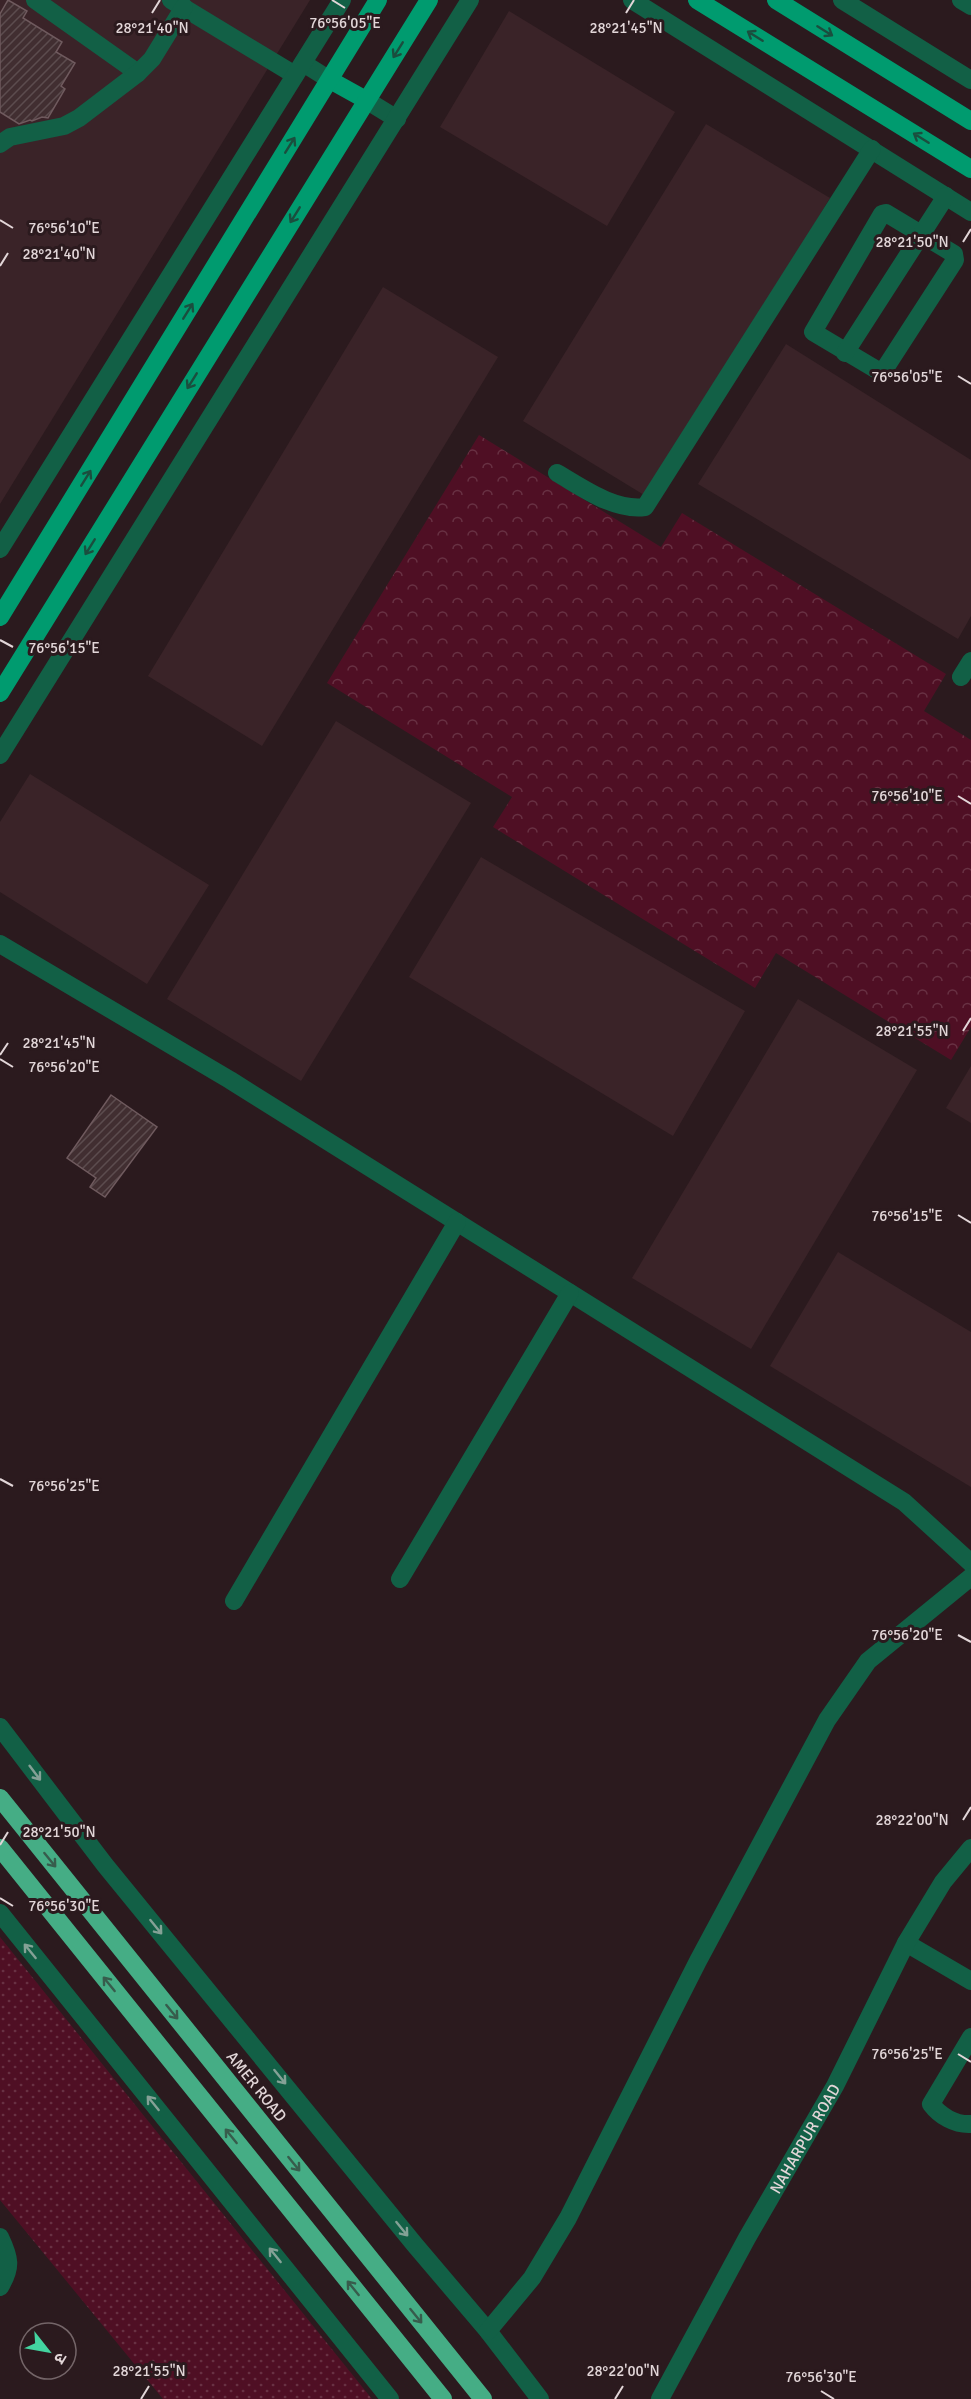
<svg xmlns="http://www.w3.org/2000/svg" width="971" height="2399" font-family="Signika,'Noto Sans Devanagari',sans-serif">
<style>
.built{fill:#3a2328}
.grass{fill:url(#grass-dots)}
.park{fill:url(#park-crowns)}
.building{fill:url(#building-hatch);stroke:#6f5a5e;stroke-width:1.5}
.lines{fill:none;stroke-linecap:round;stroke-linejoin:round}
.minor{stroke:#126046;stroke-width:18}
.major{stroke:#009b6f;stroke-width:18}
.highway{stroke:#45ad85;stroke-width:18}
.oneway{stroke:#1a4e3e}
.oneway2{stroke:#84a196}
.oneway3{stroke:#375c4c}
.ticks{fill:none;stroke:#e2d6d8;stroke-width:2}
.labels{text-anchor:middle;stroke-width:6;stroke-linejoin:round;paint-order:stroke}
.street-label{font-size:16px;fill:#e2d6d8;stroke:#2b1a1e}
.ticks-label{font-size:15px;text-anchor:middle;fill:#e2d6d8;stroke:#2b1a1e;stroke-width:6;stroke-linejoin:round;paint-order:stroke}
</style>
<defs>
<pattern id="grass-dots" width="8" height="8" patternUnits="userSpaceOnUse" patternTransform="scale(1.5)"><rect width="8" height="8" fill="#4f0f24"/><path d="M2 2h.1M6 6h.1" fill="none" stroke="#683143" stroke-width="1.8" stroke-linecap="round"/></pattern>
<pattern id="park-crowns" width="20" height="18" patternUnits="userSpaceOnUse" patternTransform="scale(1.5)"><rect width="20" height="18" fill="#4f0f24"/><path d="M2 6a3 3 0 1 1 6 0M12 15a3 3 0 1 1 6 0" fill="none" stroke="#683143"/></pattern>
<pattern id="building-hatch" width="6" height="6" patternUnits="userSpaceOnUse" patternTransform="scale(1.5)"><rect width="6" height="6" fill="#412e31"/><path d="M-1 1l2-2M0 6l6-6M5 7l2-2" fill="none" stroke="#5c4c4e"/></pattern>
</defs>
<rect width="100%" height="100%" fill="#2b1a1e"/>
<g class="built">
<polygon points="0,0 310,0 0,504"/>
<polygon points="509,11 675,112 607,226 440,127"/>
<polygon points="706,124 830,198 649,498 523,421"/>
<polygon points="383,287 498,357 262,746 148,676"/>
<polygon points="786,344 971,460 971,616 958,639 698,484"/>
<polygon points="336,721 471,803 301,1081 167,999"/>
<polygon points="30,774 209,885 147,984 0,892 0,822"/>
<polygon points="481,857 745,1011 673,1136 409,977"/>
<polygon points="798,999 917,1070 751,1349 632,1278"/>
<polygon points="971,1066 971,1123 946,1108"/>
<polygon points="838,1252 971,1332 971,1487 770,1366"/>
</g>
<polygon class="grass" points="0,1937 372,2399 163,2399 0,2200"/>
<polygon class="park" points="479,435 661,547 682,513 946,674 924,711 971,740 971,1027 951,1060 776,953 755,988 493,827 512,797 327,683"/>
<g class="building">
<polygon points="8,0 27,11 23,18 62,42 56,52 75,63 61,86 65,89 48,118 42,117 32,121 30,120 19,124 0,112 0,14"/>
<polygon points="111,1095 157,1127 105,1197 90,1187 96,1178 67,1158"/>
</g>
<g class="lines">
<g class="minor">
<polyline points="35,0 138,73"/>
<polyline points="171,0 295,75"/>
<polyline points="632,0 971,212"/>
<polyline points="842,0 971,80"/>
<polyline points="961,0 971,6"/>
<polyline points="303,63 330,80"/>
<polyline points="366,100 397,119"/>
<polyline points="0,144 10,137 64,126 79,118 138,73 152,59 184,7"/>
<polygon points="886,213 954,254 955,260 882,373 813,332 882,214"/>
<polyline points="845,353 946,196"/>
<path d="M557,473c26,15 57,38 88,34l227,-358"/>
<polyline points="0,549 342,0"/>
<polyline points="961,677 971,661"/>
<polyline points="0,755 470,0"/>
<polyline points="0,944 230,1080 904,1502 971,1563"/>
<polyline points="400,1579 570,1293"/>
<polyline points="234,1601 457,1222"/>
<polyline points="0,1727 105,1865 415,2245 488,2331 540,2399"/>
<polyline points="0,1913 390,2399"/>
<polyline points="906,1943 971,1981"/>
<path d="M971,2037l-40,67c9,12 24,21 40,20"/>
<path d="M0,2237c10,21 12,30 0,50"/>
<polyline points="488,2331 532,2278 568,2218 698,1961 827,1720 868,1661 971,1577"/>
<path id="s1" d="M660,2399l87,-161 88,-152 71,-143 37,-61 28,-34"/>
</g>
<g class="major">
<polyline points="697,0 971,169"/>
<polyline points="776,0 971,121"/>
<polyline points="330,80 366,100"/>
<polyline points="0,617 378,0"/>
<polyline points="0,693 429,0"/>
</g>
<g class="highway">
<polyline points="0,1798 483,2399"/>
<polyline points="0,1848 443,2399"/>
</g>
</g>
<defs><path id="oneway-shaft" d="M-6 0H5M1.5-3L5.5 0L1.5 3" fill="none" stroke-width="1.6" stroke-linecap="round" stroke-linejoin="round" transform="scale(1.5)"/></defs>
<g class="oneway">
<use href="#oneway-shaft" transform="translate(825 31) rotate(32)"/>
<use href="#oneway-shaft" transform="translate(755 36) rotate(-148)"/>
<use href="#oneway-shaft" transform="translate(398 50) rotate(122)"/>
<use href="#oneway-shaft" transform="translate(921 138) rotate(-148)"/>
<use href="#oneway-shaft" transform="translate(290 145) rotate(-58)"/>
<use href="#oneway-shaft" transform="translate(295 215) rotate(122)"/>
<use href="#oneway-shaft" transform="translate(188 311) rotate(-58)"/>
<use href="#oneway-shaft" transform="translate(192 381) rotate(122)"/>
<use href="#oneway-shaft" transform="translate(86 478) rotate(-58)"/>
<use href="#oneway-shaft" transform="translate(90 547) rotate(122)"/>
</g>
<g class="oneway2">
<use href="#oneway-shaft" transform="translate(35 1773) rotate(53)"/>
<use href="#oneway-shaft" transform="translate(156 1927) rotate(51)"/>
<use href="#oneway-shaft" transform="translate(30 1951) rotate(-129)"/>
<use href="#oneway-shaft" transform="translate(280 2077) rotate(51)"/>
<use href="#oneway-shaft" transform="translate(153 2103) rotate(-129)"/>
<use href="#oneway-shaft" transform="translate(402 2229) rotate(51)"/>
<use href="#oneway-shaft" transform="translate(275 2255) rotate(-129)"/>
</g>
<g class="oneway3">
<use href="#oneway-shaft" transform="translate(50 1860) rotate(51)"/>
<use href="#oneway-shaft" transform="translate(109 1984) rotate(-129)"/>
<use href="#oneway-shaft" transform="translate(172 2012) rotate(51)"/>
<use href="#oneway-shaft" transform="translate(231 2136) rotate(-129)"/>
<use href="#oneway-shaft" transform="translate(294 2164) rotate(51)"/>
<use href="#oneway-shaft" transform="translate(353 2288) rotate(-129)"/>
<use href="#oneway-shaft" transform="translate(416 2316) rotate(51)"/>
</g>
<path class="ticks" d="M332,0l13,8M152,13l8,-13M626,13l8,-13M0,220l13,8M963,242l8,-13M0,266l8,-13M958,376l13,8M0,640l13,7M958,796l13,8M963,1031l8,-13M0,1055l8,-12M0,1059l13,8M958,1215l13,8M0,1479l13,7M958,1635l13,7M963,1820l8,-13M0,1845l8,-13M0,1898l13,8M958,2054l13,8M821,2391l13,8M141,2399l8,-13M615,2399l8,-13"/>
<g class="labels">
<g class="street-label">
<text transform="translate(257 2086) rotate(51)" y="6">AMER ROAD</text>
<text dy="6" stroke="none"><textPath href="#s1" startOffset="298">NAHARPUR ROAD</textPath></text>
</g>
</g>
<g class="ticks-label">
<text x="345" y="28">76°56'05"E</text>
<text x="152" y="33">28°21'40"N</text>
<text x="626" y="33">28°21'45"N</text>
<text x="64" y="233">76°56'10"E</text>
<text x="912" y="247">28°21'50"N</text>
<text x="59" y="259">28°21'40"N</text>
<text x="907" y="382">76°56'05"E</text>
<text x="64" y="653">76°56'15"E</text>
<text x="907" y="801">76°56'10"E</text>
<text x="912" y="1036">28°21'55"N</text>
<text x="59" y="1048">28°21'45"N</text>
<text x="64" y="1072">76°56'20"E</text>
<text x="907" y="1221">76°56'15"E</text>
<text x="64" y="1491">76°56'25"E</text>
<text x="907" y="1640">76°56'20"E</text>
<text x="912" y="1825">28°22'00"N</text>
<text x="59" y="1837">28°21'50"N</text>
<text x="64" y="1911">76°56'30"E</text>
<text x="907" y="2059">76°56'25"E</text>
<text x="149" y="2376">28°21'55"N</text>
<text x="623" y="2376">28°22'00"N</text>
<text x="821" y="2382">76°56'30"E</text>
</g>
<g transform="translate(48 2351) rotate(121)"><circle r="28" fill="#2b1a1e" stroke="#746568" stroke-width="1.5"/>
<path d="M0-4.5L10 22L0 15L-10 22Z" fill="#43d4a0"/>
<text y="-9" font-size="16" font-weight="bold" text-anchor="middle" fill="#e2d6d8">उ</text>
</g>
</svg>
